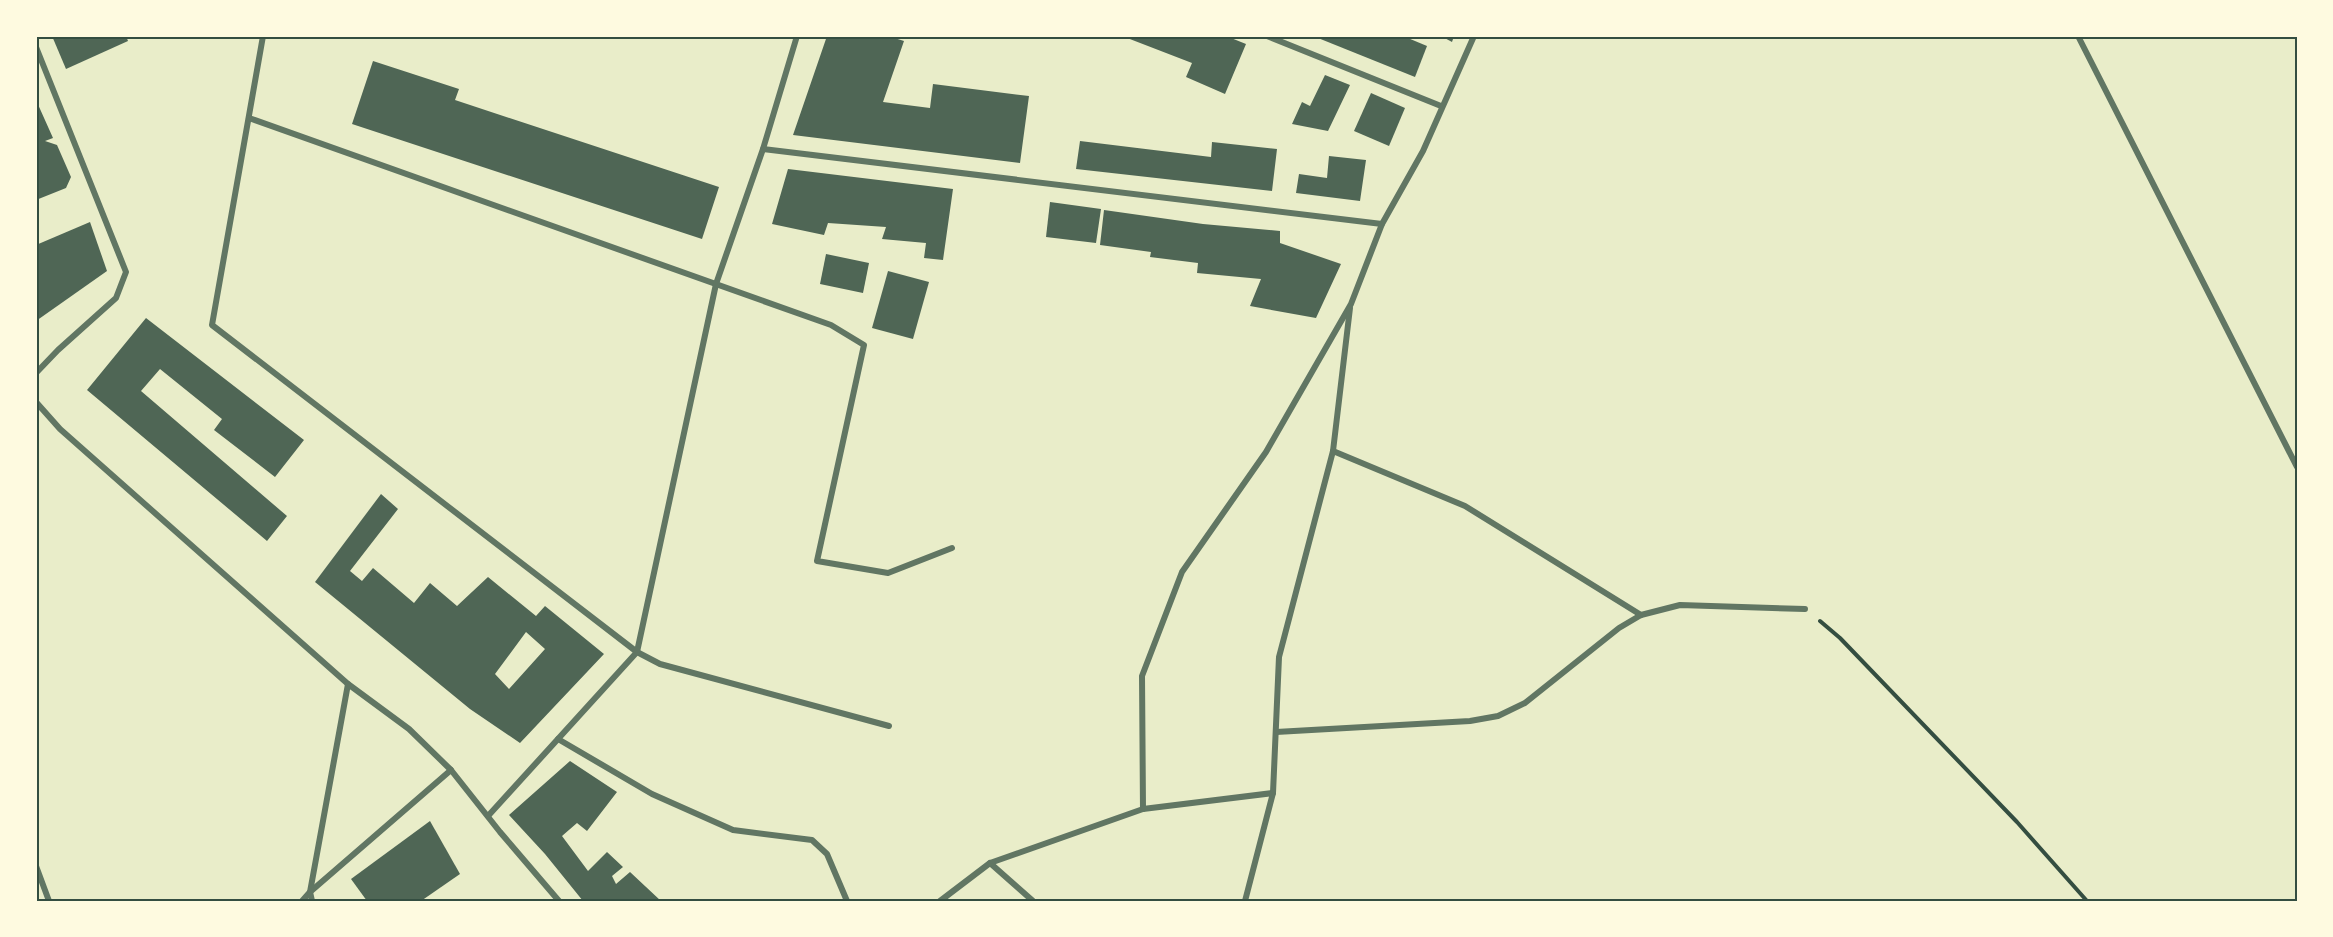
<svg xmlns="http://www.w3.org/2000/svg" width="2333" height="937" font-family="Barlow,sans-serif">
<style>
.building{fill:#4f6655;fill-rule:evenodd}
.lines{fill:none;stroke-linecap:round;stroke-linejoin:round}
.path{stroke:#344e41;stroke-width:4}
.minor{stroke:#617663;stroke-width:6}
.neatline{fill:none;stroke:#344e41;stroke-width:2}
</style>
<rect width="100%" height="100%" fill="#e9edc9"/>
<g class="building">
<polygon points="52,36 126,36 128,41 66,69"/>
<polygon points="827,36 888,36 904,41 883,102 930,108 933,84 1029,96 1020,163 793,135"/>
<polygon points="1122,36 1226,36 1246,44 1225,94 1186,77 1192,63"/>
<polygon points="1313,36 1403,36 1427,46 1415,77"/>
<polygon points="1441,36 1454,36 1452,42"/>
<polygon points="373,61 459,89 455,100 719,187 702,239 352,124"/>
<polygon points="1325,75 1350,85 1328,131 1292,124 1302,102 1310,106"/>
<polygon points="1371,93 1405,108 1389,146 1354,131"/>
<polygon points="36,100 53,138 45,141 57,145 71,177 66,188 36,200"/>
<polygon points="1080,141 1211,157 1212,142 1277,149 1272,191 1076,169"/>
<polygon points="1329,156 1366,160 1360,201 1296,193 1299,174 1327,178"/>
<polygon points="788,169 953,189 943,260 924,258 926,243 882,239 886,227 828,223 824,235 772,224"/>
<polygon points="1050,202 1101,209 1096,243 1046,237"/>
<polygon points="1104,210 1203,224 1280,231 1280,243 1341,264 1316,318 1250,306 1261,279 1197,273 1198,263 1150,257 1151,252 1100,245"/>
<polygon points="90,222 107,271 36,321 36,245"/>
<polygon points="826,254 869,263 863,293 820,284"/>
<polygon points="888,271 929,282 913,339 872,328"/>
<polygon points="146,318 304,440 275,477 214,430 222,419 160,369 141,391 287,516 267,541 87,390"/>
<path d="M381,494l17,15 -48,62 12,10 11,-13 41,35 16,-20 27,23 31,-29 48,39 9,-10 59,48 -84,89 -50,-34 -155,-127zM526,632l19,17 -36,40 -14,-15z"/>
<polygon points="570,761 617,792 587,831 577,823 562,836 588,871 607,852 623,867 612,876 616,884 630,872 661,901 583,901 545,854 509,815"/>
<polygon points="430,821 460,874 421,901 367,901 351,879"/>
</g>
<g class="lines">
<polyline class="path" points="1820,621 1840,638 2017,822 2087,901"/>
<g class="minor">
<polyline points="263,36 212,325 637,652 660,664 889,726"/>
<polyline points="1267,36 1441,106"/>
<polyline points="2078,36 2297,467"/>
<polyline points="36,47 126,272 116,298 58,350 36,373"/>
<polyline points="249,118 831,325 864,345 817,561 888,573 952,548"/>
<polyline points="763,149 1382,224"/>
<polyline points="36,402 60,429 348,684 409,729 451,770 500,832 559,901"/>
<polyline points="1333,451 1465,506 1641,615"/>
<polyline points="1276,732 1470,721 1498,716 1525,703 1619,628 1641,615 1680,605 1805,609"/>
<polyline points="558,739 652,794 733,830 812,840 827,854 847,901"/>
<polyline points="1143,809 1142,676 1182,572 1266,452 1351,304 1382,224 1423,151 1474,36"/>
<polyline points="488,816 637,652 716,284 763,149 797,36"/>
<polyline points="990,863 1033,901"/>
<polyline points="36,866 49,901"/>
<polyline points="302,901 310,892 451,770"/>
<polyline points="312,901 310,892 348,684"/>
<polyline points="940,901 990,863 1143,809 1273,793"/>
<polyline points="1245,901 1273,793 1279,657 1333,451 1350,308"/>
</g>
</g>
<rect width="2333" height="937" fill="none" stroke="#fefae0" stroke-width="75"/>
<rect x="38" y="38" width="2258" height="862" class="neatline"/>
</svg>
